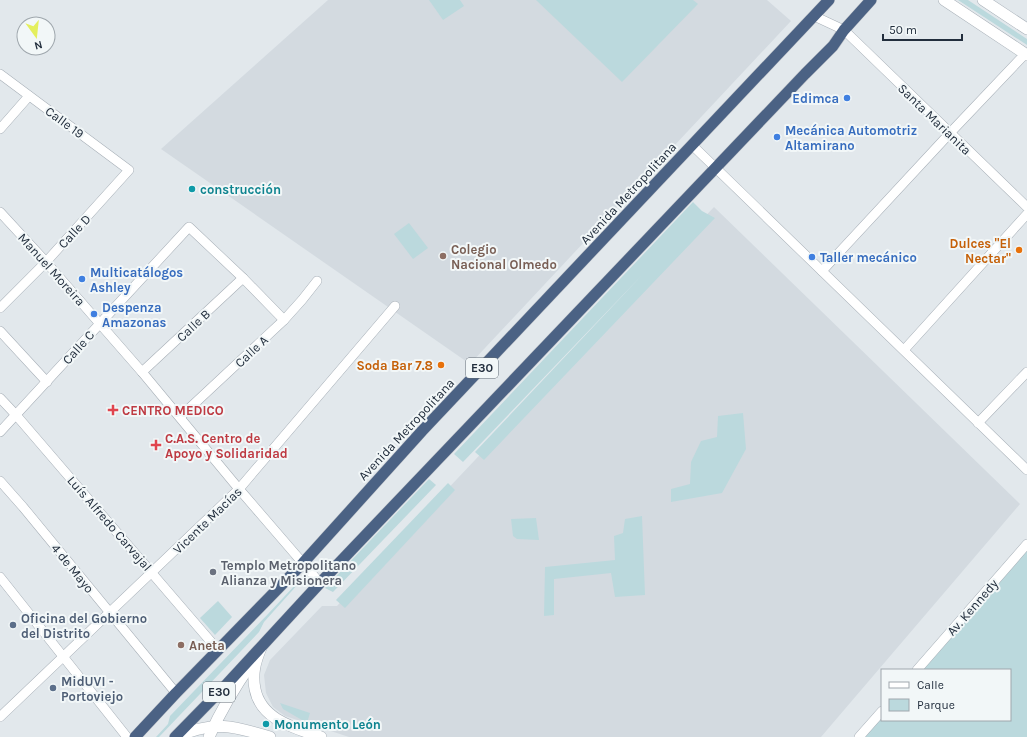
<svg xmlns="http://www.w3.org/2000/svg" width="1027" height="737" font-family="Karla,sans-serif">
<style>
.built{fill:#d3dae0}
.green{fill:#bbd9dd}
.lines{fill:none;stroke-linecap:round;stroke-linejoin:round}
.minor-casing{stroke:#a8b0b8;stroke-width:10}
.tertiary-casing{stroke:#a8b0b8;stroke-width:12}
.trunk-casing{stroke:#c1c4c9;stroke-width:12}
.minor{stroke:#fff;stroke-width:9}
.tertiary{stroke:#fff;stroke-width:11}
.trunk{stroke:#4b6284;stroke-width:11}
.shop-dot{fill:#3f7fe0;stroke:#f2f7f8;stroke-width:1.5}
.culture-dot{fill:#0f9aa8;stroke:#f2f7f8;stroke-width:1.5}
.food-dot{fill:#e8710a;stroke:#f2f7f8;stroke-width:1.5}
.education-dot{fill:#8d6e63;stroke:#f2f7f8;stroke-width:1.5}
.health-dot{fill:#e0444e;stroke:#f2f7f8;stroke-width:1.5}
.worship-dot{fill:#6b7280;stroke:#f2f7f8;stroke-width:1.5}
.service-dot{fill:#5c6f8a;stroke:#f2f7f8;stroke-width:1.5}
.labels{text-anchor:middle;stroke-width:4;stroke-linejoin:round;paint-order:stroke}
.shield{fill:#f2f7f8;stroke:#606a75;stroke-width:1}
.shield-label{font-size:12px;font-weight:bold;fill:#222e3d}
.shop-label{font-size:13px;font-weight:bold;fill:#366cbe;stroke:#f2f7f8;text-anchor:start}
.street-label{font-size:13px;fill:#222e3d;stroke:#f2f7f8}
.culture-label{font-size:13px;font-weight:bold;fill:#0d838f;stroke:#f2f7f8;text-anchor:start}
.food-label{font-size:13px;font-weight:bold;fill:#c56008;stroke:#f2f7f8;text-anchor:end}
.education-label{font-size:13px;font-weight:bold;fill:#785e54;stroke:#f2f7f8;text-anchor:start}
.health-label{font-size:13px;font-weight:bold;fill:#be3a42;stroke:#f2f7f8;text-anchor:start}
.worship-label{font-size:13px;font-weight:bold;fill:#5b616d;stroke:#f2f7f8;text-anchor:start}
.service-label{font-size:13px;font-weight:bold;fill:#4e5e75;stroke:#f2f7f8;text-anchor:start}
</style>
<rect width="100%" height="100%" fill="#e2e8ec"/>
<g class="built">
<polygon points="328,0 767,0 791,21 470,364 161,149"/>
<polygon points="714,207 1020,504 821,737 349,737 285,716 273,707 266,693 264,675 270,660 322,606 337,606"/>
</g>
<g class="green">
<polygon points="429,0 460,0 464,6 443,20"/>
<polygon points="536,0 693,0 698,4 622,82"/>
<polygon points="958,0 968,0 1027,39 1027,45"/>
<polygon points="693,202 702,211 715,218 484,460 475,452 644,273 463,462 454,454"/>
<polygon points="409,223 428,248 413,259 394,234"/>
<polygon points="743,413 746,449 722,493 671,502 671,489 690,484 691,462 701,441 717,437 718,416"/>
<polygon points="429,479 436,485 333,592 325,588"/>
<polygon points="448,483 455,490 345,608 336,600"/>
<polygon points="642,516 645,595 615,597 611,573 554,579 554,615 544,616 545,567 615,560 614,536 623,533 625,519"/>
<polygon points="536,518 539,540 517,539 513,536 511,519"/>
<polygon points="1027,549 1027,737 863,737 882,715 882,720 1010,720 1010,670 922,670"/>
<polygon points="297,583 299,583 264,622 259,632 159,737 156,737 168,724 170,716 268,614"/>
<polygon points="218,601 232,617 215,635 200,618"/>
<polygon points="280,703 310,713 307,723 283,709"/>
</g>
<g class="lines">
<defs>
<g id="minor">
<polyline points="814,16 844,30 1027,207"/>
<polyline points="0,74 129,170 46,262 0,308"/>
<polyline points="0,129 29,96"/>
<polyline points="692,145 1027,470"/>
<polyline points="0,212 46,262 142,372 239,489 320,583"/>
<polyline points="822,271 950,133 1025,54"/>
<polyline points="0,331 47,382"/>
<polyline points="904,350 1027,214"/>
<polyline points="142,372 243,278"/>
<polyline points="0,398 16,415 218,650"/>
<polyline points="180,417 284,320 302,300 317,281"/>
<polyline points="978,423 1027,372"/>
<polyline points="0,432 189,227 243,278 284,320"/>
<polyline points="0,481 23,507 176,693"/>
<polyline points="0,577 127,737"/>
<polyline points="917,670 1027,544"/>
<polyline points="0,717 239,489 395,306"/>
<polyline points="859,737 882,711"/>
</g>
<g id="tertiary">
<polyline points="944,0 1027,55"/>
<polyline points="983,0 1027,29"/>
<path d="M261,648c-6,14 -9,26 -6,41 6,31 40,39 66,48"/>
<path d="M177,737c36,-17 57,-11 93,0"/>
<path d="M209,737c12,-27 27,-52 44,-76"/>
</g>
<g id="trunk">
<polyline points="135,737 176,693 303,563 422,431 829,0"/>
<polyline points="175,737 225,686 320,583 805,74 833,46 844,30 871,0"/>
</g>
</defs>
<use href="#minor" class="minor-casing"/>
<use href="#tertiary" class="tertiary-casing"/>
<use href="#trunk" class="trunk-casing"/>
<use href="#minor" class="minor"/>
<use href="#tertiary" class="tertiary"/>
<use href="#trunk" class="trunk"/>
</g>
<g class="shop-dot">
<circle cx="847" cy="98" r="4"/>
<circle cx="777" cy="137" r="4"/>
<circle cx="812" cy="257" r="4"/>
<circle cx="82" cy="279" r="4"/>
<circle cx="94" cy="314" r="4"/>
</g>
<g class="culture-dot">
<circle cx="192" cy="189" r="4"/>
<circle cx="266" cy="724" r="4"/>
</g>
<g class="food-dot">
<circle cx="1019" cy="250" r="4"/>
<circle cx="441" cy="365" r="4"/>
</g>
<g class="education-dot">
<circle cx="443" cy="256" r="4"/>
<circle cx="181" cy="645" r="4"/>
</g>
<g class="health-dot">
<path d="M111 404h4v4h4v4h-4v4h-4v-4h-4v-4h4z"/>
<path d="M154 439h4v4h4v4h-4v4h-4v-4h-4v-4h4z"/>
</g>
<circle class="worship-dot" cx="213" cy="572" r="4"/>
<g class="service-dot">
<circle cx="13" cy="625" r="4"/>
<circle cx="53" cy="688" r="4"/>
</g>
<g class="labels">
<g class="shield">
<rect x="466" y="358" width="32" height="20" rx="3"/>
<rect x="203" y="682" width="32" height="20" rx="3"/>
</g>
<g class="shield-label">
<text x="482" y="372">E30</text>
<text x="219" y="696">E30</text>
</g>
<g class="shop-label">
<text x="839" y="103" text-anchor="end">Edimca</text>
<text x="785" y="135">Mecánica Automotriz<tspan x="785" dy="15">Altamirano</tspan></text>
<text x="820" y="262">Taller mecánico</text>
<text x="90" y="277">Multicatálogos<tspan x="90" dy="15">Ashley</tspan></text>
<text x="102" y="312">Despenza<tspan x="102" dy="15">Amazonas</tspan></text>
</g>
<g class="street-label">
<text transform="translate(935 119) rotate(44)" y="5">Santa Marianita</text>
<text transform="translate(65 122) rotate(36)" y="5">Calle 19</text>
<text transform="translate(628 193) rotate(-47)" y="5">Avenida Metropolitana</text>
<text transform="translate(74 231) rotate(-47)" y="5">Calle D</text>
<text transform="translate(52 269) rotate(48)" y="5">Manuel Moreira</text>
<text transform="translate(193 325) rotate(-43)" y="5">Calle B</text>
<text transform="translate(78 347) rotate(-48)" y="5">Calle C</text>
<text transform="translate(251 351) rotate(-43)" y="5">Calle A</text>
<text transform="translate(406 429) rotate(-47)" y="5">Avenida Metropolitana</text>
<text transform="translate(207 520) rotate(-44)" y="5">Vicente Macías</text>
<text transform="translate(110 523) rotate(49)" y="5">Luís Alfredo Carvajal</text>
<text transform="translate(73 568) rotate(51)" y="5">4 de Mayo</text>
<text transform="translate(972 607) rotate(-49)" y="5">Av. Kennedy</text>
</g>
<g class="culture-label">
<text x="200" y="194">construcción</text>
<text x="274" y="729">Monumento León</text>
</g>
<g class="food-label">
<text x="1011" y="248">Dulces "El<tspan x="1011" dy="15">Nectar"</tspan></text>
<text x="433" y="370">Soda Bar 7.8</text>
</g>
<g class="education-label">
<text x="451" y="254">Colegio<tspan x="451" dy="15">Nacional Olmedo</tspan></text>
<text x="189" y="650">Aneta</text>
</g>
<g class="health-label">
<text x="122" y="415">CENTRO MEDICO</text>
<text x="165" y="443">C.A.S. Centro de<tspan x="165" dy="15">Apoyo y Solidaridad</tspan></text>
</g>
<g class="worship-label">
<text x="221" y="570">Templo Metropolitano<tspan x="221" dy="15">Alianza y Misionera</tspan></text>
</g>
<g class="service-label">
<text x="21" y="623">Oficina del Gobierno<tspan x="21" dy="15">del Distrito</tspan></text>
<text x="61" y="686">MidUVI -<tspan x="61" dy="15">Portoviejo</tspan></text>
</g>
</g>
<rect x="881" y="669" width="130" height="52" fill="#f2f7f8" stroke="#9fa7ad"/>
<rect x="889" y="682" width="20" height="6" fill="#ffffff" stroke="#9fa7ad"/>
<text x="917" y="689" font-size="12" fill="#222e3d">Calle</text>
<rect x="889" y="699" width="20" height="12" fill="#bbd9dd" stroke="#9fa7ad"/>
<text x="917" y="709" font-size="12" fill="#222e3d">Parque</text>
<g transform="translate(36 36) rotate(165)"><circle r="19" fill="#f2f7f8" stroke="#9fa7ad"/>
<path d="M0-3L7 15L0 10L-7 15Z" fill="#e4ef5d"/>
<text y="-6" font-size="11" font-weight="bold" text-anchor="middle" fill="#222e3d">N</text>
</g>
<path d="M883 34v6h79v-6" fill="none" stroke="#222e3d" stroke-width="2"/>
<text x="889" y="34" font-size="12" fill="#222e3d" stroke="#f2f7f8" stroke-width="3" paint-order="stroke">50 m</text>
</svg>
